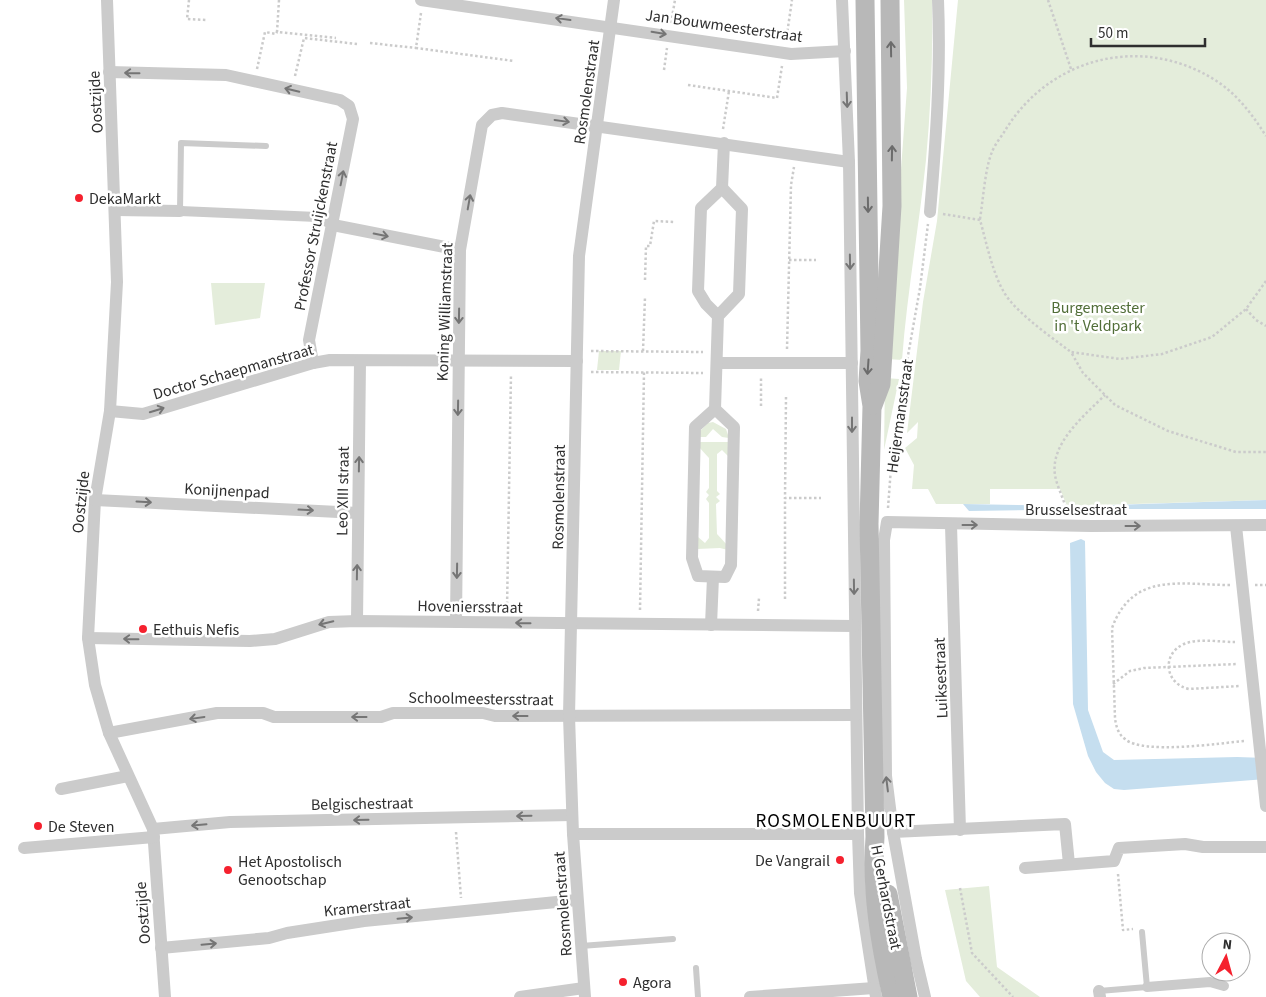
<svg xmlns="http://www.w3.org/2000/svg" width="1266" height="997" font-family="'Source Sans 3',sans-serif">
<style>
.green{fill:#e4eddb}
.water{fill:#c5deef}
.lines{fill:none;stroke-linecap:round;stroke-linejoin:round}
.path{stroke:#cbcbcb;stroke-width:2.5;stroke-dasharray:2.5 2.5;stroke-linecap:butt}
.service{stroke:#cbcbcb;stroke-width:6}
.pedestrian{stroke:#cbcbcb;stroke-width:10}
.minor{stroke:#cbcbcb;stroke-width:12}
.secondary{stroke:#b8b8b8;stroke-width:19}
.oneway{stroke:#757575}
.oneway2{stroke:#6c6c6c}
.poi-dot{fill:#f5212e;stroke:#fff;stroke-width:2}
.labels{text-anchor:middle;stroke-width:5;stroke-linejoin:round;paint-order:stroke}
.street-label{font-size:16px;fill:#2e2e2e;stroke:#fff}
.poi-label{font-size:16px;fill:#2e2e2e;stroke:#fff;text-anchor:start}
.park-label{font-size:16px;fill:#516e38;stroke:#fff}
.quarter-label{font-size:19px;letter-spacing:1px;fill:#000;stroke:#fff}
</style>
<rect width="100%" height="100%" fill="#fff"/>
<g class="green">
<path d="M904,0h28c1,53 -1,107 -6,160 -7,67 -19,133 -24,200l-15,-1 20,-271z"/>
<polygon points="958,0 1266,0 1266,500 1067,506 1060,489 990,489 990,504 936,504 928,489 912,489 914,465 905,448 917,438 918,422 907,433 923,302 937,221"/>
<polygon points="211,283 265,283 260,318 215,325"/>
<polygon points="599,351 621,351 619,370 597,370"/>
<polygon points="885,378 899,379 884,450"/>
<polygon points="713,422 726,429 729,438 722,437 713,429 706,437 699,437 699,432 708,423"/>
<polygon points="698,442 729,442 729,457 722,450 717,454 717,491 720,494 716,497 720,501 716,504 717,534 728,546 728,550 720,548 697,549 698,537 705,543 709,538 709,503 706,499 709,495 706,492 709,488 709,458 698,446"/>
<polygon points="989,886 997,967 1040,997 980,997 966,981 945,890"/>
</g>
<g class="water">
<polygon points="1266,500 1266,509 1098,509 969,511 963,504 1081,506"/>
<polygon points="1081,539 1085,541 1088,710 1103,752 1114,760 1237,757 1266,758 1266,779 1124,790 1114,789 1105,783 1096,772 1088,756 1073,704 1070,543"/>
</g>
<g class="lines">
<g class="path">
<polyline points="189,0 187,19 206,20"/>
<polyline points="279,0 277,32 336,38"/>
<polyline points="1048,0 1071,69"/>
<polyline points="421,13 416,48 514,61"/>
<polyline points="671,23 675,0"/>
<polyline points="786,41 792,0"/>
<polyline points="370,43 416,48"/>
<polyline points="257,69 265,32 276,34 277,32"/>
<polyline points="664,70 667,48"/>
<polyline points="295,76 304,38 357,44"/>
<polyline points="688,85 777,98 782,66"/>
<polyline points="723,129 729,91"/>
<path d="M943,214l37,6c7,24 14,63 31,82 17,19 40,35 60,50"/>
<path d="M980,219c3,-18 5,-51 12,-67 3,-8 10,-16 14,-23 45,-72 136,-95 209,-49 22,14 37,34 51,56"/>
<polyline points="789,260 816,260"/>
<polyline points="645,280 646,246 650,246 654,221 675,222"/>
<polyline points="1266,281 1246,309 1212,337 1162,354 1120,359 1071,352 1083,373 1115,405 1168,431 1236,452 1266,452"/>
<polyline points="1246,309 1256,320 1266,326"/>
<polyline points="787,349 791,185 794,167"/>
<polyline points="591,351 703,352"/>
<polyline points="643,351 645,297"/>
<polyline points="591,372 703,373"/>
<polyline points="786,397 785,498 821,498"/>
<polyline points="761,406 761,377"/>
<polyline points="888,508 893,440 920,288 928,224"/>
<path d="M1067,512c-3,-13 -10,-25 -12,-37 -5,-32 30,-60 50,-80"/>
<path d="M1230,585c-49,0 -97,-14 -118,43l3,90c1,8 3,16 10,21 18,16 95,4 120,2"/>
<polyline points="1255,585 1266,585"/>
<polyline points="785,599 785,498"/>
<polyline points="507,609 511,374"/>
<polyline points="640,610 644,372"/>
<polyline points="758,611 759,598"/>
<path d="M1235,642c-15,0 -37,-4 -51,2 -23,10 -19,40 5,45l51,-3"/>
<polyline points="1113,684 1130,671 1144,668 1237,664"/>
<polyline points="456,832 461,898"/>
<polyline points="1118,874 1123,930 1133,929"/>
<polyline points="960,888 972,953 1013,997"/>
</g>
<g class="service">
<polyline points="180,211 181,143 266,146"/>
<polyline points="581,946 673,939"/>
<polyline points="696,968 698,997"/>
<polyline points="1099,991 1147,987 1142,932"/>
</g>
<g class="pedestrian">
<polyline points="180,211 317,217 333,225"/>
<polyline points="1147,987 1210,982 1224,986"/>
</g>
<g class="minor">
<polyline points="107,0 117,282 110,411 95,500 88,638 95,685 109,733 153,829 165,997"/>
<polyline points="421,0 791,54 845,51"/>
<polyline points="842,0 849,162 858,834 860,893 876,997"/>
<polyline points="109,72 226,75 340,100 349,106 353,119 309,340 313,363"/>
<polyline points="116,210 180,211"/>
<path d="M930,212c6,-71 11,-141 8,-212"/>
<polyline points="333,225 460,250"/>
<polyline points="718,316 706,304 698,291 701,208 722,188 724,143"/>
<polyline points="717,363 852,363"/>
<polyline points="715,409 734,427 731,565 725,577 698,576 692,558 695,427 715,409 718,316 739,294 742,209 722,188"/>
<polyline points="110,411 143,414 313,363 330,360 577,361"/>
<polyline points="95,500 358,513"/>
<polyline points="951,525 960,830"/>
<polyline points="1236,526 1266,806"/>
<polyline points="357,621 360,362"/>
<polyline points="456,622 460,250 482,125 492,115 502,113 849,162"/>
<polyline points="711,625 713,577"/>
<polyline points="88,638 250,641 275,639 329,622 357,621 854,626"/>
<polyline points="109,733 217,713 263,713 274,717 381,717 393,713 483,713 495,716 856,715"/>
<polyline points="61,789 128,776"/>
<polyline points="153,829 230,822 572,815"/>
<polyline points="893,832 1065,824 1069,864"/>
<polyline points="573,834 858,834"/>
<polyline points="24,848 154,837"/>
<polyline points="1025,868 1114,861 1119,848 1185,844 1203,847 1266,847"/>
<polyline points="161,948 269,938 287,933 364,921 577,900"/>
<polyline points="1099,991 1100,997"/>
<polyline points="520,997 584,988"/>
<polyline points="585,997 573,834 569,716 579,256 614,0"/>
<polyline points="750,997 874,988"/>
<polyline points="925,997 916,959 893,832 886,776 884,540 887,522 1091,526 1266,525"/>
</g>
<g class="secondary">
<path d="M865,0l5,351 -2,30 4,25 -3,118 6,313c-4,54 5,107 17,160"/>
<polyline points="873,405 881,384 892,206 890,0"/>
<polyline points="888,894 908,997"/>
</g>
</g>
<defs><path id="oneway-shaft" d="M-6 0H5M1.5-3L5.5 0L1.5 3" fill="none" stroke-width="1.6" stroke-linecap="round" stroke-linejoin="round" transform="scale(1.25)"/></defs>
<g class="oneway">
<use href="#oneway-shaft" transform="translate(563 19) rotate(-172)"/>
<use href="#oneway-shaft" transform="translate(659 33) rotate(9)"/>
<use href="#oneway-shaft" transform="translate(132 73) rotate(-179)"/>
<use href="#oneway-shaft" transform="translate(292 90) rotate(-167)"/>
<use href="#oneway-shaft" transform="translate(847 100) rotate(88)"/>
<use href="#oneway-shaft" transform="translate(562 121) rotate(8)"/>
<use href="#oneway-shaft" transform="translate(342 178) rotate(-79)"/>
<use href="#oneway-shaft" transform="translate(469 202) rotate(-80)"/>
<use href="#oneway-shaft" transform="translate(381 235) rotate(11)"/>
<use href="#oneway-shaft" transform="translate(850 262) rotate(89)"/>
<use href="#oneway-shaft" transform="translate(459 316) rotate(91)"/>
<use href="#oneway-shaft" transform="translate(458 408) rotate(91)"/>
<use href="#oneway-shaft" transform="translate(157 410) rotate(-17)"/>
<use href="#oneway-shaft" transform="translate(852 425) rotate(90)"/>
<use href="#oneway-shaft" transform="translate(359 464) rotate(-89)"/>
<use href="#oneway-shaft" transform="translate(144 502) rotate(3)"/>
<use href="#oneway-shaft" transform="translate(306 510) rotate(3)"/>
<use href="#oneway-shaft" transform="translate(970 525)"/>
<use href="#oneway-shaft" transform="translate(1133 526)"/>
<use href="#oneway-shaft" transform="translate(457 571) rotate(91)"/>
<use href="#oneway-shaft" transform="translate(357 572) rotate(-89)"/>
<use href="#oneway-shaft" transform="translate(854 587) rotate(89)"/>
<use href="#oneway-shaft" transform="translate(326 623) rotate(167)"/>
<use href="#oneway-shaft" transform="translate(523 623) rotate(-179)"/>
<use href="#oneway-shaft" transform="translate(131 639) rotate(-179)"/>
<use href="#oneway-shaft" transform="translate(520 716) rotate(180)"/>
<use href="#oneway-shaft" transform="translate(359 717) rotate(180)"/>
<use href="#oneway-shaft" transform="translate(197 718) rotate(172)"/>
<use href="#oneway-shaft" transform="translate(887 784) rotate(-97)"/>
<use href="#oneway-shaft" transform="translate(524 816) rotate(179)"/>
<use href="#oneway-shaft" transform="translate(361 820) rotate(179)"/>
<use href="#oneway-shaft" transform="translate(199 825) rotate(175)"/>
<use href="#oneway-shaft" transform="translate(405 918) rotate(-5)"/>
<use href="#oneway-shaft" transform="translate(209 944) rotate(-5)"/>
</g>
<g class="oneway2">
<use href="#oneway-shaft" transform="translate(891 49) rotate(-91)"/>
<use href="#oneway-shaft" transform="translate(892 153) rotate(-89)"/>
<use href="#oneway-shaft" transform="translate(868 205) rotate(89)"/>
<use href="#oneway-shaft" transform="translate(868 367) rotate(94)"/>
</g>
<g class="poi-dot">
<circle cx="79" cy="198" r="5"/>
<circle cx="143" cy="629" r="5"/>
<circle cx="38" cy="826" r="5"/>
<circle cx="840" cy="860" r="5"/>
<circle cx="228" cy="870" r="5"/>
<circle cx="623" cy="982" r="5"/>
</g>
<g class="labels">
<g class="street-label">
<text transform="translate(724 25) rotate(8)" y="6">Jan Bouwmeesterstraat</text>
<text transform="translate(586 92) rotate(-82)" y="6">Rosmolenstraat</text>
<text transform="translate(95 102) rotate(-93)" y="6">Oostzijde</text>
<text transform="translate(315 226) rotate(-79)" y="6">Professor Struijckenstraat</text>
<text transform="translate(444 312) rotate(-88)" y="6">Koning Williamstraat</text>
<text transform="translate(233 371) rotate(-16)" y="6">Doctor Schaepmanstraat</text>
<text transform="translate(899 416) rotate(-82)" y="6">Heijermansstraat</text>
<text transform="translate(227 490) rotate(3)" y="6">Konijnenpad</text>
<text transform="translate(342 491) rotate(-89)" y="6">Leo XIII straat</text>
<text transform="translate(558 497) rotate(-89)" y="6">Rosmolenstraat</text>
<text transform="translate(80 502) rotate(-84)" y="6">Oostzijde</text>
<text x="1076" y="515">Brusselsestraat</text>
<text transform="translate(470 606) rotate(1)" y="6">Hoveniersstraat</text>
<text transform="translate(940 678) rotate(-92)" y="6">Luiksestraat</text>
<text transform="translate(481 698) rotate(1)" y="6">Schoolmeestersstraat</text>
<text transform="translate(362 803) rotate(-1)" y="6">Belgischestraat</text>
<text transform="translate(887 897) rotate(79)" y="6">H Gerhardstraat</text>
<text transform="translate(562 904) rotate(-94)" y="6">Rosmolenstraat</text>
<text transform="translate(367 906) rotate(-6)" y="6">Kramerstraat</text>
<text transform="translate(142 913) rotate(-94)" y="6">Oostzijde</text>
</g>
<g class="poi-label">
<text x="89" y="204">DekaMarkt</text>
<text x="153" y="635">Eethuis Nefis</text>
<text x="48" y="832">De Steven</text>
<text x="830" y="866" text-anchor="end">De Vangrail</text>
<text x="238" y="867">Het Apostolisch<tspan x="238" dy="18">Genootschap</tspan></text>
<text x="633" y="988">Agora</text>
</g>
<g class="park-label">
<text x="1098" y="313">Burgemeester<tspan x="1098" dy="18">in 't Veldpark</tspan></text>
</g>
<g class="quarter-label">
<text x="836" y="827">ROSMOLENBUURT</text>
</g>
</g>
<g transform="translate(1226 957) rotate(6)"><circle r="24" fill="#ffffff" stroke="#ababab"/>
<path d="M0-4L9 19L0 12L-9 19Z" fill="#f5212e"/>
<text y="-8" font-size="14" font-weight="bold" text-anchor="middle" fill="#2e2e2e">N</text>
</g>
<path d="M1091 38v8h114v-8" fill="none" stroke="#2e2e2e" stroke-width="2.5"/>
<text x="1098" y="38" font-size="15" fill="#2e2e2e" stroke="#ffffff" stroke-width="4" paint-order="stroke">50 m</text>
</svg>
